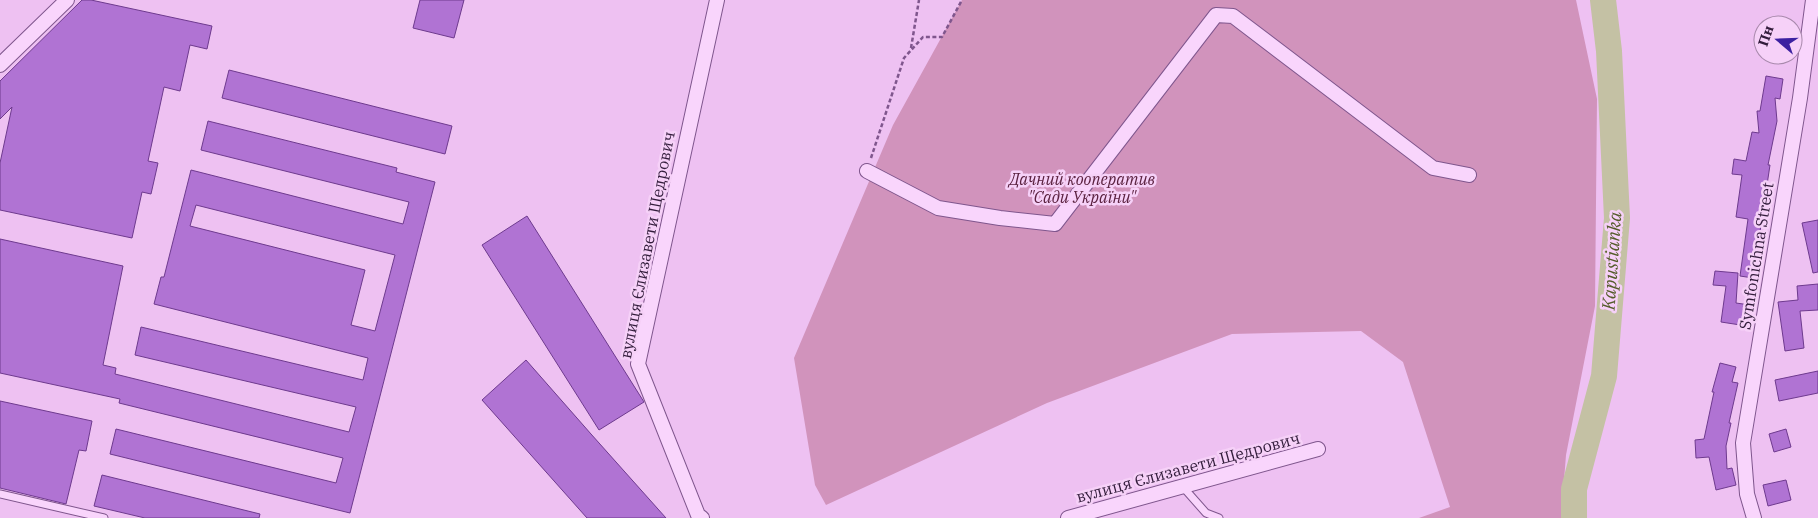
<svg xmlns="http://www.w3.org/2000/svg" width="1818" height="518" font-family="'IBM Plex Serif',serif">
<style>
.green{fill:#d193bc}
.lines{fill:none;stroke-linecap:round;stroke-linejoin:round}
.river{stroke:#c4c1a4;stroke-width:26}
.building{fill:#b073d3;stroke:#6e3a8e;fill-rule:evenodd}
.service-casing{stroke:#7f568d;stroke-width:9}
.minor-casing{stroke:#7f568d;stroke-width:16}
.path{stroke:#7f568d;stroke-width:2.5;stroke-dasharray:4 2.5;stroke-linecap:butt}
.service{stroke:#f9d5fc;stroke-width:7}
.minor{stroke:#f9d5fc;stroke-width:14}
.labels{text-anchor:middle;stroke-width:5;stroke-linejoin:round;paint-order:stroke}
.park-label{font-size:16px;font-style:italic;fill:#5a213f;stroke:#f6d1f8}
.street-label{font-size:16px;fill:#321c3b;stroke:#f6d1f8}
.water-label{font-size:18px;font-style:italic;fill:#545c2a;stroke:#f6d1f8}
</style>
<rect width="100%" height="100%" fill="#eec1f2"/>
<polygon class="green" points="962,0 1576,0 1597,99 1595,306 1566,455 1561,518 1419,518 1450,507 1403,362 1361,331 1232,334 1047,403 826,505 815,485 794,358 893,125"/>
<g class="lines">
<polyline class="river" points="1574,518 1574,489 1604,376 1617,218 1609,51 1603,0"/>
</g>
<g class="building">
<polygon points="82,0 91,0 212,26 207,49 190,45 180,91 164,87 148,161 158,163 151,194 142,192 132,238 0,210 0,163 12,107 0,119 0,81"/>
<polygon points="420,0 464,0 454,38 413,28"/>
<polygon points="229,70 452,126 445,154 222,98"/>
<polygon points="1766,76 1783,79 1780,99 1775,98 1777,121 1768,165 1770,165 1753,278 1740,276 1748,219 1736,217 1742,175 1732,174 1734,159 1746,161 1752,132 1759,133 1757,111 1760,111"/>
<path d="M208,121l189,47 -1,4 39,10 -85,331 -240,-59 6,-25 220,54 7,-25 -224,-55 1,-4 -120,-26v-134l123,27 -20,99 13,3 -1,6 234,58 7,-25 -221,-52 6,-28 222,53 5,-22 -214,-54 7,-27h3l27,-107 212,54 6,-22 -208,-52zM196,205l199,50 -20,76 -24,-6 14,-55 -175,-44z"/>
<polygon points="527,216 644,402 599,430 482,245"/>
<polygon points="1818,220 1818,272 1813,273 1802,223"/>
<polygon points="1715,271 1738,273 1736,303 1750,305 1747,326 1721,322 1726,286 1713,285"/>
<polygon points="1818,284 1818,310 1800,311 1804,348 1785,351 1778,302 1798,300 1797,286"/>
<polygon points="526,360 591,434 666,518 587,518 482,400"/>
<polygon points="1720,363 1736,367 1732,382 1738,383 1729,423 1731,423 1726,446 1727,469 1732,468 1736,485 1716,490 1709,457 1696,458 1695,440 1704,439 1714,392 1712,392"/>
<polygon points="1818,371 1818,393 1779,401 1775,380"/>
<polygon points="0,401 92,421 86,451 79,450 66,504 0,488"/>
<polygon points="1786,429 1791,447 1774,452 1769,434"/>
<polygon points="102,475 260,514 259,518 145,518 94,506"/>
<polygon points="1786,480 1791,500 1768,506 1763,485"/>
</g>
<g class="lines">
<defs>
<g id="service">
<polyline points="1183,487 1206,513 1219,518"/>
<polyline points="0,494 104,518"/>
</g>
<g id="minor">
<polyline points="0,65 67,0"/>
<polyline points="867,171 938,208 1000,218 1055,224 1216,15 1233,16 1433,168 1469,175"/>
<polyline points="702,518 698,515 638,364 717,0"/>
<polyline points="1068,518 1318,449"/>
<polyline points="1754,518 1747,494 1743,443 1800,98 1813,0"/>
</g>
</defs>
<use href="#service" class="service-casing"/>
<use href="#minor" class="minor-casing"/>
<g class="path">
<polyline points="911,48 919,0"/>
<polyline points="871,158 904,58 923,37 942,37 962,0"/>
</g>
<use href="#service" class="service"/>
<use href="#minor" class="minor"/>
</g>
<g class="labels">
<g class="park-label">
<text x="1082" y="185">Дачний кооператив<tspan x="1082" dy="18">"Сади України"</tspan></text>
</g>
<g class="street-label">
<text transform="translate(647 245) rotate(-79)" y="6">вулиця Єлизавети Щедрович</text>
<text transform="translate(1756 256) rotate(-81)" y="6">Symfonichna Street</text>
<text transform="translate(1188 467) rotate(-15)" y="6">вулиця Єлизавети Щедрович</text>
</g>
<g class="water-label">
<text transform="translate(1612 261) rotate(-86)" y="6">Kapustianka</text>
</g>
</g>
<g transform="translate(1778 40) rotate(289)"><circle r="24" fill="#f6d1f8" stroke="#a889ac"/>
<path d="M0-4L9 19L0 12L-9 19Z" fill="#3c21a1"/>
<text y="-8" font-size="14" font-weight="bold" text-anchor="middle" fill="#321c3b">Пн</text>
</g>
</svg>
